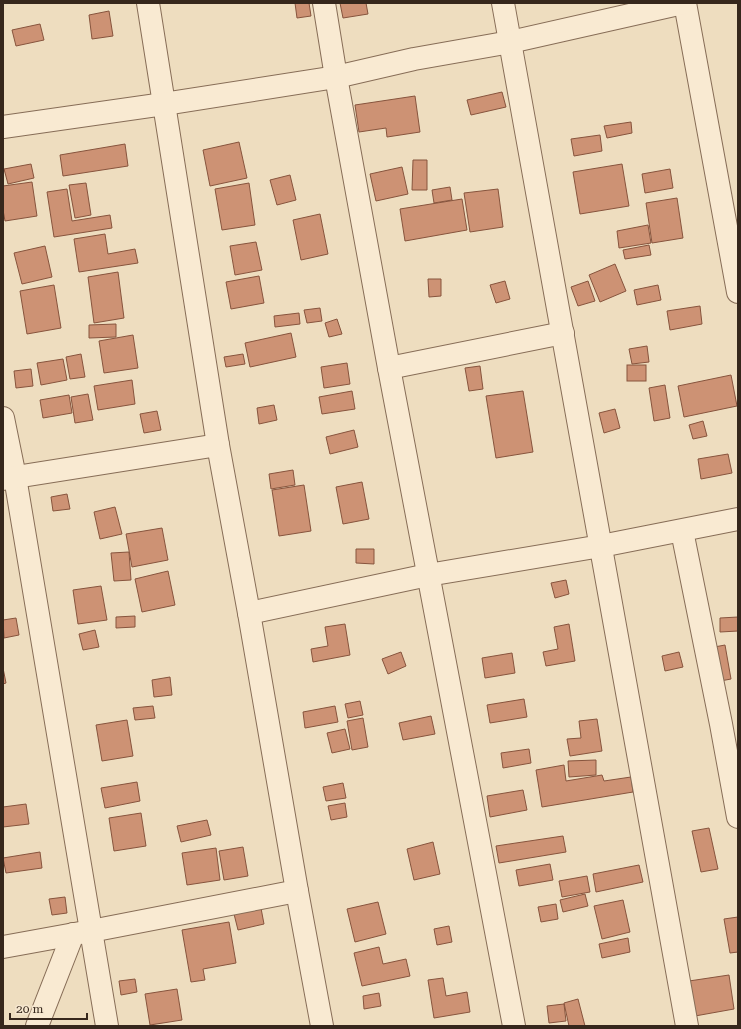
<svg xmlns="http://www.w3.org/2000/svg" width="741" height="1029" font-family="'Roboto Serif',serif">
<style>
.building{fill:#cd9274;stroke:#87543d}
.lines{fill:none;stroke-linecap:round;stroke-linejoin:round}
.minor-casing{stroke:#876d57;stroke-width:24}
.minor{stroke:#f9ead2;stroke-width:22}
</style>
<rect width="100%" height="100%" fill="#eeddbf"/>
<g class="building">
<polygon points="295,3 309,3 311,16 297,18"/>
<polygon points="340,3 366,3 368,14 343,18"/>
<polygon points="109,11 113,36 92,39 89,15"/>
<polygon points="40,24 44,40 16,46 12,30"/>
<polygon points="502,92 506,107 471,115 467,100"/>
<polygon points="415,96 420,132 387,137 386,128 359,132 355,105"/>
<polygon points="631,122 632,133 607,138 604,126"/>
<polygon points="600,135 602,151 574,156 571,139"/>
<polygon points="239,142 247,178 210,186 203,150"/>
<polygon points="125,144 128,166 63,176 60,155"/>
<polygon points="413,160 427,160 427,190 412,190"/>
<polygon points="31,164 34,178 8,184 4,169"/>
<polygon points="622,164 629,206 580,214 573,172"/>
<polygon points="402,167 408,194 376,201 370,174"/>
<polygon points="670,169 673,188 645,193 642,174"/>
<polygon points="290,175 296,200 277,205 270,180"/>
<polygon points="32,182 37,216 5,221 3,210 3,186"/>
<polygon points="86,183 91,215 75,218 69,185"/>
<polygon points="249,183 255,225 222,230 215,189"/>
<polygon points="450,187 452,200 434,203 432,190"/>
<polygon points="67,189 72,221 110,215 112,228 54,237 47,192"/>
<polygon points="498,189 503,227 470,232 464,193"/>
<polygon points="677,198 683,238 652,243 646,203"/>
<polygon points="462,199 467,230 405,241 400,209"/>
<polygon points="320,214 328,254 301,260 293,220"/>
<polygon points="648,225 651,243 619,248 617,231"/>
<polygon points="105,234 108,254 135,249 138,263 79,272 74,239"/>
<polygon points="256,242 262,270 235,275 230,246"/>
<polygon points="649,245 651,255 625,259 623,250"/>
<polygon points="45,246 52,277 22,284 14,253"/>
<polygon points="615,264 626,291 600,302 589,275"/>
<polygon points="118,272 124,318 94,323 88,277"/>
<polygon points="259,276 264,303 231,309 226,282"/>
<polygon points="428,279 441,279 441,296 429,297"/>
<polygon points="505,281 510,299 496,303 490,285"/>
<polygon points="588,281 595,301 578,306 571,287"/>
<polygon points="54,285 61,328 27,334 20,291"/>
<polygon points="658,285 661,300 637,305 634,290"/>
<polygon points="700,306 702,324 670,330 667,311"/>
<polygon points="320,308 322,321 307,323 304,310"/>
<polygon points="299,313 300,324 275,327 274,316"/>
<polygon points="337,319 342,334 329,337 325,323"/>
<polygon points="116,324 116,337 89,338 89,325"/>
<polygon points="291,333 296,357 250,367 245,343"/>
<polygon points="133,335 138,368 104,373 99,341"/>
<polygon points="647,346 649,362 632,364 629,349"/>
<polygon points="81,354 85,377 70,379 66,357"/>
<polygon points="243,354 245,364 226,367 224,357"/>
<polygon points="63,359 67,380 41,385 37,363"/>
<polygon points="347,363 350,384 324,388 321,367"/>
<rect x="627" y="365" width="19" height="16"/>
<polygon points="480,366 483,389 469,391 465,368"/>
<polygon points="31,369 33,386 16,388 14,371"/>
<polygon points="731,375 737,406 684,417 678,386"/>
<polygon points="132,380 135,404 98,410 94,386"/>
<polygon points="665,385 670,418 654,421 649,388"/>
<polygon points="352,391 355,409 322,414 319,397"/>
<polygon points="523,391 533,452 496,458 486,396"/>
<polygon points="88,394 93,420 75,423 71,397"/>
<polygon points="69,395 72,413 43,418 40,400"/>
<polygon points="274,405 277,420 259,424 257,408"/>
<polygon points="615,409 620,428 604,433 599,413"/>
<polygon points="157,411 161,430 144,433 140,414"/>
<polygon points="703,421 707,436 693,439 689,425"/>
<polygon points="354,430 358,447 330,454 326,437"/>
<polygon points="728,454 732,473 701,479 698,459"/>
<polygon points="293,470 295,485 271,489 269,474"/>
<polygon points="362,482 369,519 343,524 336,487"/>
<polygon points="304,485 311,531 279,536 272,490"/>
<polygon points="67,494 70,509 53,511 51,497"/>
<polygon points="115,507 122,534 100,539 94,512"/>
<polygon points="162,528 168,560 132,567 126,534"/>
<polygon points="356,549 374,549 374,564 356,563"/>
<polygon points="129,552 131,580 114,581 111,553"/>
<polygon points="168,571 175,605 142,612 135,579"/>
<polygon points="566,580 569,594 555,598 551,583"/>
<polygon points="101,586 107,620 78,624 73,590"/>
<polygon points="135,616 135,627 116,628 116,617"/>
<polygon points="738,617 738,631 720,632 720,618"/>
<polygon points="16,618 19,635 4,638 3,620"/>
<polygon points="345,624 350,655 313,662 311,649 328,646 325,627"/>
<polygon points="569,624 575,661 546,666 543,652 558,649 554,627"/>
<polygon points="95,630 99,647 83,650 79,634"/>
<polygon points="725,645 731,679 715,682 709,648"/>
<polygon points="401,652 406,666 388,674 382,659"/>
<polygon points="679,652 683,667 665,671 662,656"/>
<polygon points="512,653 515,673 485,678 482,658"/>
<polygon points="3,668 6,683 3,684"/>
<polygon points="170,677 172,695 154,697 152,680"/>
<polygon points="524,699 527,717 490,723 487,705"/>
<polygon points="360,701 363,715 348,718 345,704"/>
<polygon points="153,706 155,718 135,720 133,708"/>
<polygon points="335,706 338,722 305,728 303,712"/>
<polygon points="431,716 435,734 403,740 399,723"/>
<polygon points="363,718 368,747 352,750 347,721"/>
<polygon points="597,719 602,751 570,756 567,739 581,738 579,721"/>
<polygon points="127,720 133,756 102,761 96,725"/>
<polygon points="345,729 350,749 332,753 327,733"/>
<polygon points="529,749 531,763 503,768 501,753"/>
<polygon points="596,760 596,775 569,777 568,761"/>
<polygon points="564,765 566,781 602,775 604,781 631,777 633,792 542,807 536,770"/>
<polygon points="137,782 140,801 105,808 101,788"/>
<polygon points="343,783 346,798 326,801 323,787"/>
<polygon points="523,790 527,810 490,817 487,796"/>
<polygon points="345,803 347,817 331,820 328,806"/>
<polygon points="26,804 29,824 3,827 3,807"/>
<polygon points="141,813 146,846 114,851 109,818"/>
<polygon points="207,820 211,835 181,842 177,826"/>
<polygon points="709,828 718,869 701,872 692,831"/>
<polygon points="563,836 566,852 499,863 496,846"/>
<polygon points="433,842 440,874 414,880 407,849"/>
<polygon points="243,847 248,876 224,880 219,851"/>
<polygon points="216,848 220,880 187,885 182,853"/>
<polygon points="40,852 42,868 6,873 3,858"/>
<polygon points="550,864 553,880 519,886 516,870"/>
<polygon points="639,865 643,882 596,892 593,874"/>
<polygon points="587,876 590,892 562,897 559,881"/>
<polygon points="585,894 588,906 563,912 560,900"/>
<polygon points="65,897 67,913 52,915 49,899"/>
<polygon points="623,900 630,932 602,939 594,906"/>
<polygon points="378,902 386,934 355,942 347,909"/>
<polygon points="260,903 264,924 238,930 233,910"/>
<polygon points="556,904 558,919 541,922 538,907"/>
<polygon points="738,917 738,952 730,953 724,919"/>
<polygon points="229,922 236,963 203,969 205,980 191,982 182,930"/>
<polygon points="449,926 452,942 437,945 434,929"/>
<polygon points="628,938 630,952 602,958 599,944"/>
<polygon points="379,947 383,964 406,959 410,976 362,986 354,953"/>
<polygon points="729,975 734,1009 695,1016 689,981"/>
<polygon points="443,978 446,996 467,992 470,1012 434,1018 428,980"/>
<polygon points="135,979 137,992 121,995 119,981"/>
<polygon points="177,989 182,1020 150,1025 145,994"/>
<polygon points="379,993 381,1006 364,1009 363,996"/>
<polygon points="578,999 585,1026 569,1026 564,1003"/>
<polygon points="564,1004 566,1021 549,1023 547,1006"/>
</g>
<g class="lines">
<defs>
<g id="minor">
<polyline points="148,3 218,445 249,613 297,891 322,1026"/>
<polyline points="324,3 336,77 389,368 514,1026"/>
<polyline points="503,3 687,1026"/>
<polyline points="685,3 738,292"/>
<polyline points="3,127 164,104 336,77 414,59 510,42 683,3"/>
<polyline points="389,368 563,333"/>
<polyline points="3,418 15,477 107,1026"/>
<polyline points="3,479 218,445"/>
<polyline points="682,531 721,724 738,817"/>
<polyline points="249,613 428,575 601,546 738,519"/>
<polyline points="3,947 91,931 297,891"/>
<polyline points="37,1026 73,934"/>
</g>
</defs>
<use href="#minor" class="minor-casing"/>
<use href="#minor" class="minor"/>
</g>
<rect width="741" height="1029" fill="none" stroke="#36271c" stroke-width="8"/>
<path d="M10 1013v6h77v-6" fill="none" stroke="#36271c" stroke-width="2"/>
<text x="16" y="1013" font-size="12" fill="#36271c" stroke="#f6e7cf" stroke-width="3" paint-order="stroke">20 m</text>
</svg>
